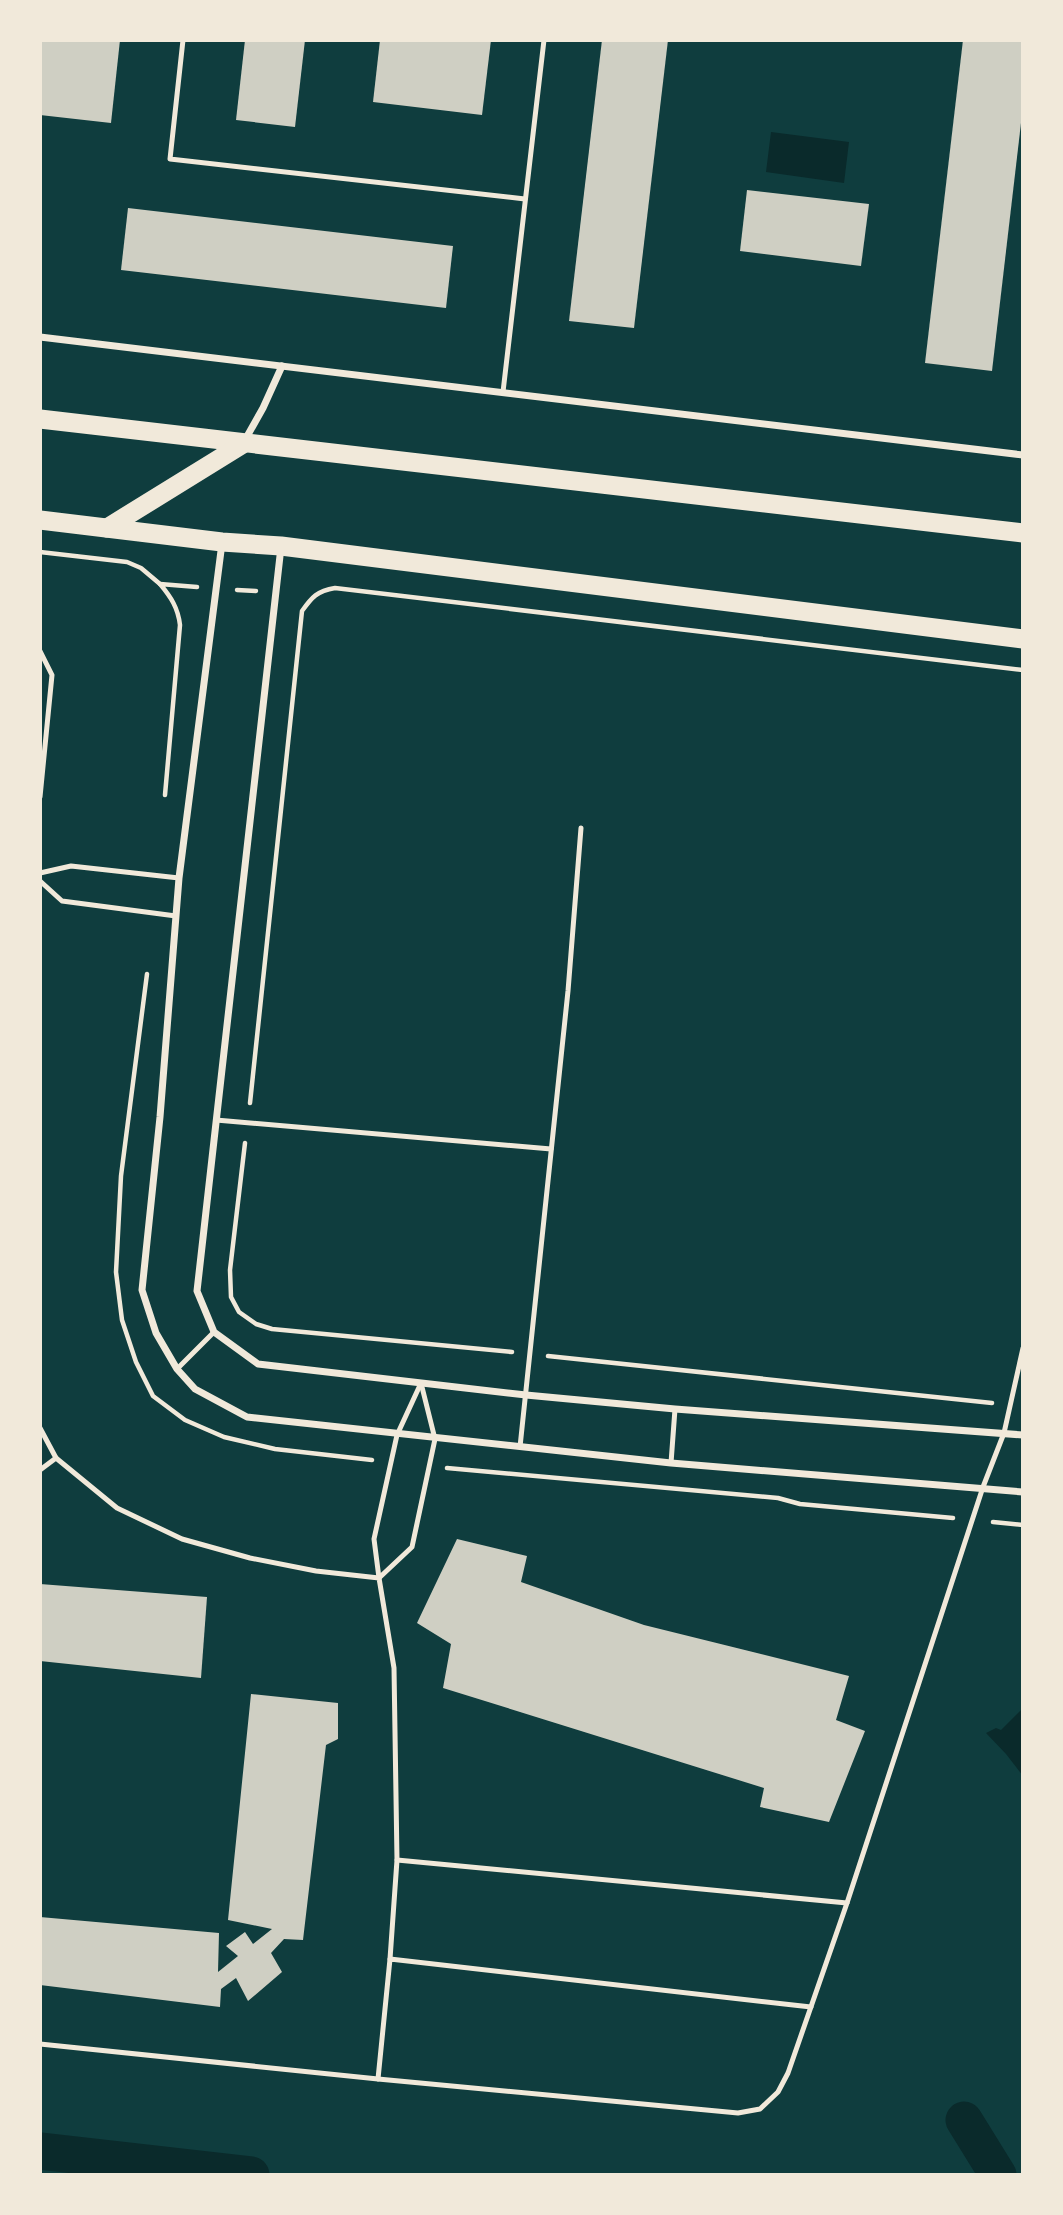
<svg xmlns="http://www.w3.org/2000/svg" width="1063" height="2215" font-family="'DM Sans',sans-serif">
<style>
.water{fill:#0a2a2b}
.lines{fill:none;stroke-linecap:round;stroke-linejoin:round}
.canal{stroke:#0a2a2b;stroke-width:37}
.building{fill:#cfcfc3}
.path{stroke:#f1e9da;stroke-width:4.5}
.service{stroke:#f1e9da;stroke-width:5}
.minor{stroke:#f1e9da;stroke-width:7}
.trunk{stroke:#f1e9da;stroke-width:19}
</style>
<rect width="100%" height="100%" fill="#0f3d3e"/>
<g class="water">
<polygon points="771,132 849,142 844,183 766,172"/>
<polygon points="1023,1708 1023,1776 1006,1754 986,1733 996,1728 1001,1730"/>
</g>
<g class="lines">
<g class="canal">
<polyline points="964,2120 998,2175"/>
<polyline points="40,2151 251,2175"/>
</g>
</g>
<g class="building">
<polygon points="40,40 120,40 111,123 40,115"/>
<polygon points="245,40 305,40 295,127 236,120"/>
<polygon points="380,40 491,40 482,115 373,102"/>
<polygon points="602,40 668,40 634,328 569,321"/>
<polygon points="963,40 1023,40 1023,106 992,371 925,363"/>
<polygon points="747,190 869,204 861,266 740,251"/>
<polygon points="128,208 453,246 446,308 121,270"/>
<polygon points="457,1539 527,1556 521,1582 644,1625 849,1676 836,1720 865,1731 829,1822 760,1807 764,1788 443,1688 451,1644 417,1623"/>
<polygon points="40,1584 207,1597 201,1678 40,1661"/>
<polygon points="251,1694 338,1703 338,1739 326,1745 303,1940 284,1939 271,1953 282,1972 248,2001 236,1978 221,1989 220,2007 40,1985 40,1917 219,1933 218,1972 238,1956 226,1946 245,1932 253,1944 272,1929 228,1920"/>
</g>
<g class="lines">
<g class="path">
<polyline points="40,552 127,562 141,568 160,584"/>
<polyline points="237,590 256,591"/>
<path d="M165,795l15,-170c-2,-17 -9,-28 -20,-41l37,3"/>
<polyline points="147,974 121,1176 116,1272 122,1320 136,1362 153,1396 185,1420 224,1437 275,1449 372,1460"/>
<path d="M250,1103l52,-492c10,-14 15,-20 33,-23l688,82"/>
<polyline points="245,1143 230,1270 231,1297 239,1312 256,1324 272,1329 512,1352"/>
<polyline points="548,1356 992,1403"/>
<polyline points="447,1468 778,1498 800,1504 953,1518"/>
<polyline points="993,1522 1023,1525"/>
</g>
<g class="service">
<polyline points="183,40 170,159 525,199"/>
<polyline points="503,392 544,40"/>
<polyline points="40,651 52,675 40,797"/>
<polyline points="40,873 71,866 179,878"/>
<polyline points="40,881 62,901 176,916"/>
<polyline points="216,1120 551,1149"/>
<polyline points="177,1369 214,1332"/>
<polyline points="40,1428 56,1458 117,1508 182,1539 250,1558 316,1571 379,1578 394,1668 397,1860 847,1903 788,2073 778,2092 760,2109 738,2113 378,2079 40,2044"/>
<polyline points="520,1447 568,991 581,828"/>
<polyline points="671,1463 675,1409"/>
<polyline points="40,1470 56,1458"/>
<polyline points="379,1578 412,1547 435,1439 421,1383"/>
<polyline points="379,1578 374,1539 397,1435 421,1383"/>
<polyline points="847,1903 983,1487 1004,1433 1023,1348"/>
<polyline points="390,1959 397,1860"/>
<polyline points="378,2079 390,1959 811,2007"/>
</g>
<g class="minor">
<polyline points="40,337 1023,455"/>
<polyline points="245,440 263,408 282,366"/>
<polyline points="222,543 179,878 160,1117 142,1290 156,1333 177,1369 195,1389 247,1417 671,1463 1023,1492"/>
<polyline points="281,547 197,1291 214,1332 258,1364 526,1395 675,1409 1023,1435"/>
</g>
<g class="trunk">
<polyline points="40,419 1023,533"/>
<polyline points="40,520 222,542 281,546 1023,639"/>
<polyline points="107,528 243,444"/>
</g>
</g>
<rect width="1063" height="2215" fill="none" stroke="#f1e9da" stroke-width="84"/>
</svg>
